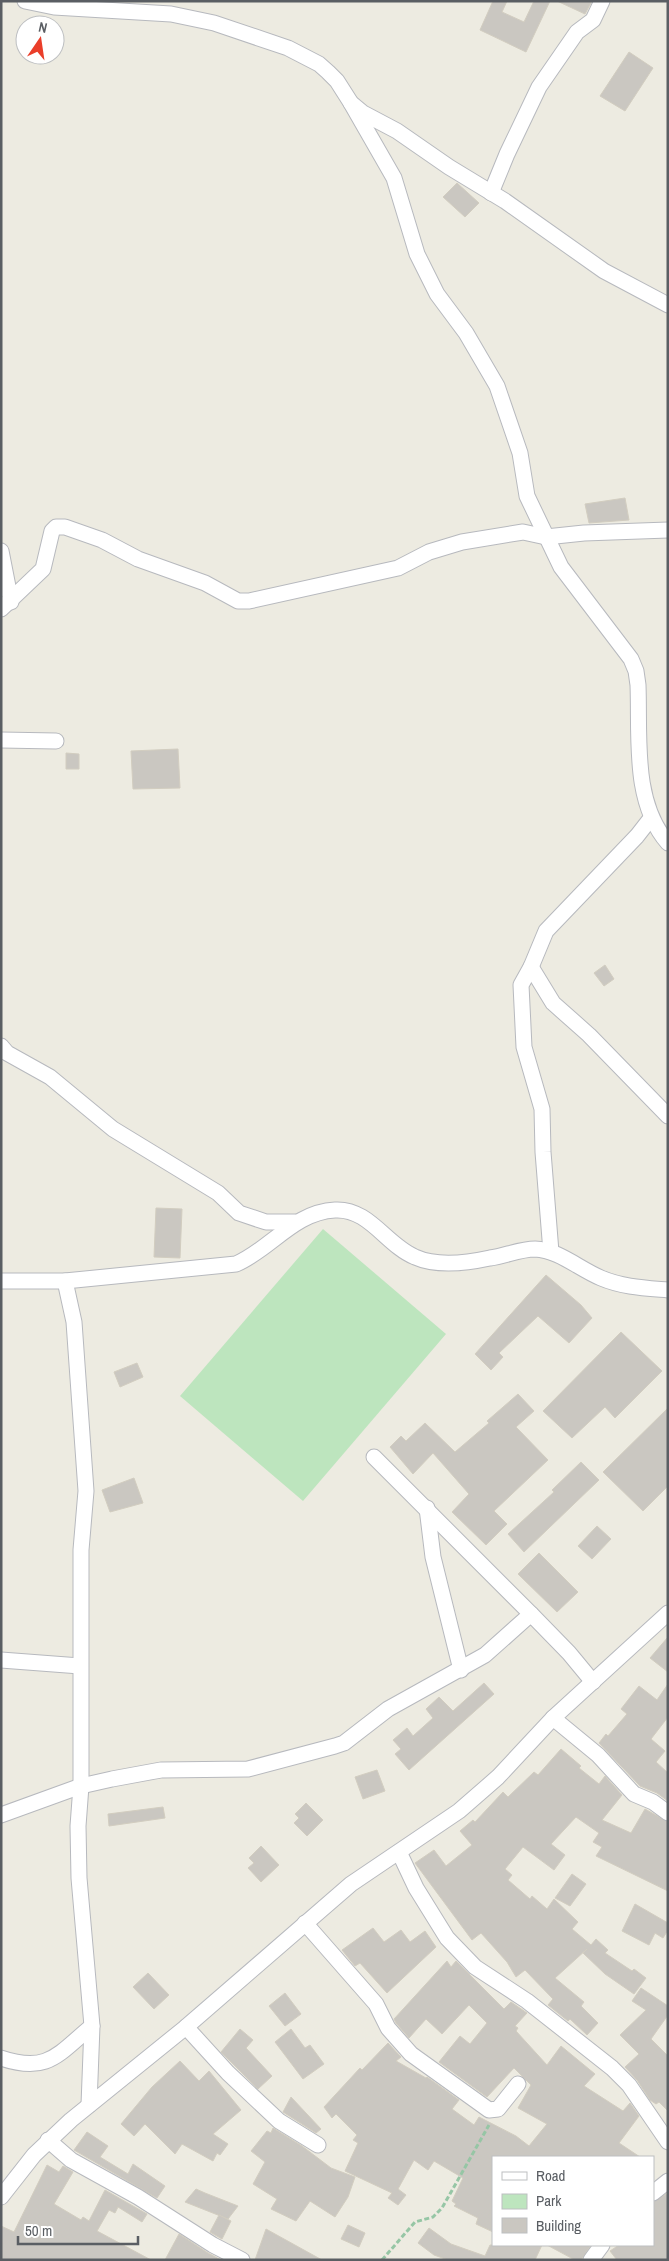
<svg xmlns="http://www.w3.org/2000/svg" width="669" height="2261" font-family="'Archivo Narrow',sans-serif">
<style>
.green{fill:#bde5be}
.building{fill:#cac7c1;stroke:#d2cdc0}
.lines{fill:none;stroke-linecap:round;stroke-linejoin:round}
.minor-casing{stroke:#b7b9be;stroke-width:17}
.path{stroke:#96c6a5;stroke-width:3;stroke-dasharray:5 2.5;stroke-linecap:butt}
.minor{stroke:#fff;stroke-width:15}
</style>
<rect width="100%" height="100%" fill="#edebe1"/>
<polygon class="green" points="323,1229 446,1334 303,1501 180,1396"/>
<g class="building">
<polygon points="493,1 507,1 502,12 524,22 534,1 550,1 526,52 480,30"/>
<polygon points="557,1 592,1 585,14"/>
<polygon points="629,52 653,68 625,111 600,96"/>
<polygon points="457,183 479,203 465,217 443,197"/>
<polygon points="625,498 629,520 589,523 585,504"/>
<polygon points="178,749 180,788 133,789 131,751"/>
<polygon points="66,753 79,754 79,769 66,769"/>
<polygon points="605,965 614,979 604,986 594,973"/>
<polygon points="156,1208 182,1209 180,1258 154,1257"/>
<polygon points="546,1275 581,1305 592,1318 569,1343 538,1316 499,1353 503,1357 491,1370 475,1354"/>
<polygon points="621,1332 662,1371 615,1418 605,1407 572,1438 543,1411"/>
<polygon points="137,1363 143,1377 120,1387 114,1372"/>
<polygon points="518,1394 534,1411 516,1427 548,1460 494,1511 507,1524 486,1545 452,1512 469,1494 433,1453 413,1474 390,1447 401,1436 406,1441 425,1423 455,1452 489,1423 487,1421"/>
<polygon points="668,1408 668,1486 643,1511 603,1472"/>
<polygon points="581,1462 599,1480 524,1552 508,1534 554,1492 552,1490"/>
<polygon points="134,1478 143,1503 110,1512 102,1490"/>
<polygon points="597,1526 611,1539 592,1559 578,1546"/>
<polygon points="539,1553 578,1592 557,1612 518,1574"/>
<polygon points="668,1637 668,1672 650,1658"/>
<polygon points="484,1683 494,1694 409,1770 395,1754 401,1749 393,1740 407,1728 413,1736 433,1718 426,1709 439,1697 453,1711"/>
<polygon points="668,1684 668,1717 651,1739 665,1751 656,1762 668,1773 668,1801 657,1793 640,1786 599,1743 606,1734 608,1736 627,1714 621,1709 639,1686 657,1700"/>
<polygon points="561,1749 581,1766 579,1768 599,1784 605,1776 622,1795 602,1820 631,1833 645,1809 668,1822 668,1891 596,1856 602,1847 593,1842 599,1833 576,1817 551,1844 565,1855 554,1870 523,1847 505,1869 512,1875 508,1880 530,1899 532,1896 547,1909 554,1899 578,1922 572,1929 591,1945 596,1939 608,1950 605,1953 632,1971 634,1969 646,1978 634,1994 605,1974 583,1953 587,1949 555,1978 584,2002 581,2006 598,2023 587,2035 570,2019 568,2021 548,2005 553,1999 525,1970 516,1977 507,1962 481,1933 472,1940 415,1863 434,1850 446,1866 472,1845 460,1831 473,1820 475,1822 503,1792 508,1797 534,1772 538,1775"/>
<polygon points="377,1770 385,1791 363,1799 355,1777"/>
<polygon points="306,1803 323,1820 307,1836 294,1823 299,1818 295,1814"/>
<polygon points="163,1807 165,1818 109,1826 108,1814"/>
<polygon points="261,1846 279,1865 261,1882 248,1868 254,1863 249,1858"/>
<polygon points="572,1874 586,1884 570,1906 555,1898"/>
<polygon points="635,1904 668,1923 668,1930 663,1938 655,1933 649,1945 622,1931"/>
<polygon points="373,1928 384,1942 401,1930 410,1942 425,1931 436,1947 387,1993 360,1963 355,1966 342,1950"/>
<polygon points="447,1961 451,1967 456,1961 504,2009 511,2002 527,2013 515,2026 518,2028 516,2031 547,2065 561,2046 595,2074 584,2086 623,2111 630,2103 639,2116 619,2143 640,2157 493,2157 493,2232 476,2224 478,2218 454,2206 456,2204 452,2201 463,2178 434,2161 428,2170 414,2160 398,2189 406,2195 398,2205 388,2198 392,2193 345,2171 358,2143 353,2140 357,2135 336,2114 332,2118 324,2107 360,2068 362,2070 388,2043 401,2057 396,2061 426,2078 427,2077 459,2100 452,2109 474,2125 479,2117 516,2136 529,2146 547,2124 518,2108 531,2085 514,2068 487,2097 439,2062 460,2036 470,2044 487,2023 469,2005 442,2034 426,2019 409,2038 396,2023 394,2019"/>
<polygon points="148,1973 169,1995 154,2009 133,1987"/>
<polygon points="641,1988 668,2006 668,2015 651,2039 668,2056 668,2111 659,2102 656,2104 650,2100 637,2080 625,2067 639,2054 620,2035 646,2010 632,2001"/>
<polygon points="285,1993 301,2014 285,2026 269,2006"/>
<polygon points="240,2029 253,2040 246,2048 272,2076 258,2089 221,2052"/>
<polygon points="291,2029 305,2048 310,2045 324,2064 303,2079 275,2042"/>
<polygon points="180,2061 199,2081 209,2071 241,2110 213,2134 228,2144 220,2155 217,2153 213,2161 182,2144 175,2154 145,2124 134,2136 121,2124 152,2087"/>
<polygon points="291,2097 321,2129 316,2133 283,2112"/>
<polygon points="273,2128 302,2146 331,2168 355,2177 348,2197 335,2217 310,2201 296,2221 271,2209 277,2199 253,2184 265,2162 251,2151 267,2131 271,2133"/>
<polygon points="87,2132 108,2146 100,2157 128,2174 133,2164 165,2186 157,2198 74,2150"/>
<polygon points="47,2165 59,2172 63,2166 73,2172 54,2204 81,2220 83,2217 89,2221 105,2190 147,2214 142,2222 118,2207 115,2213 109,2210 97,2231 151,2260 1,2260 1,2226 14,2232"/>
<polygon points="196,2189 205,2193 238,2206 228,2219 185,2202"/>
<polygon points="668,2193 668,2260 617,2260 610,2251 619,2245 653,2245 653,2202"/>
<polygon points="219,2215 231,2221 222,2239 210,2232"/>
<polygon points="348,2225 365,2233 359,2247 341,2239"/>
<polygon points="429,2228 451,2244 485,2256 490,2245 542,2245 535,2260 448,2260 434,2255 418,2243"/>
<polygon points="266,2229 322,2260 255,2260"/>
<polygon points="179,2234 208,2253 221,2260 165,2260"/>
<polygon points="547,2245 591,2245 581,2260 575,2260"/>
</g>
<g class="lines">
<defs>
<g id="minor">
<polyline points="25,1 54,7 171,14 214,23 288,48 319,64 328,72 337,81 351,103 363,113 397,131 449,167 505,201 604,271 668,305"/>
<path d="M351,103l43,75 23,76 20,40 29,39 31,53 23,67 7,43 34,71 70,92 5,12 2,14c2,51 -6,117 30,158"/>
<polyline points="491,193 507,154 539,87 577,32 593,20 602,1"/>
<polyline points="1,551 11,602"/>
<polyline points="1,609 43,569 52,531 56,527 65,527 102,540 138,559 205,583 238,601 249,601 398,568 429,552 462,542 523,532 546,537 584,533 668,530"/>
<polyline points="1,740 56,741"/>
<polyline points="531,967 553,1003 589,1035 668,1116"/>
<polyline points="1,1046 7,1053 50,1077 113,1129 218,1193 239,1213 266,1222 295,1222"/>
<polyline points="551,1252 543,1152 542,1109 524,1047 521,985 531,967 546,931 637,836 651,818"/>
<path d="M1,1281h64l171,-17c35,-15 58,-52 99,-54 34,-2 51,35 80,47 22,10 52,6 75,1 15,-2 30,-9 45,-9 24,1 44,20 66,29 21,9 44,10 67,12"/>
<polyline points="65,1281 74,1322 86,1491 81,1550 81,1786 78,1826 79,1878 92,2026 89,2105"/>
<polyline points="374,1457 531,1614"/>
<polyline points="427,1508 433,1557 461,1670"/>
<polyline points="1,1660 80,1666"/>
<polyline points="553,1718 598,1755 634,1794 653,1802 668,1813"/>
<polyline points="1,1815 81,1786 112,1779 161,1770 248,1769 335,1746 344,1743 388,1709 485,1655 531,1614 569,1653 593,1682"/>
<polyline points="399,1852 416,1888 447,1938 475,1967 527,2001 612,2068 629,2085 668,2142"/>
<polyline points="305,1923 376,2004 388,2028 411,2054 489,2110 498,2109 518,2084"/>
<polyline points="186,2027 228,2073 279,2121 318,2145"/>
<path d="M1,2058c47,16 57,-4 91,-32"/>
<polyline points="48,2140 71,2160 138,2197 213,2245 242,2260"/>
<polyline points="653,2193 668,2181"/>
<polyline points="1,2197 34,2155 71,2120 186,2027 351,1884 459,1811 498,1777 553,1718 668,1613"/>
<polyline points="591,2260 602,2245"/>
</g>
</defs>
<use href="#minor" class="minor-casing"/>
<polyline class="path" points="382,2260 415,2222 433,2217 442,2208 489,2125"/>
<use href="#minor" class="minor"/>
</g>
<rect width="669" height="2261" fill="none" stroke="#5a5e63" stroke-width="5"/>
<rect x="492" y="2156" width="162" height="90" fill="#ffffff" stroke="#bdbfc1"/>
<rect x="502" y="2172" width="25" height="8" fill="#ffffff" stroke="#bdbfc1"/>
<text x="536" y="2181" font-size="15" fill="#5a5e63">Road</text>
<rect x="502" y="2194" width="25" height="15" fill="#bde5be" stroke="#bdbfc1"/>
<text x="536" y="2206" font-size="15" fill="#5a5e63">Park</text>
<rect x="502" y="2218" width="25" height="15" fill="#cac7c1" stroke="#bdbfc1"/>
<text x="536" y="2231" font-size="15" fill="#5a5e63">Building</text>
<g transform="translate(40 40) rotate(13)"><circle r="24" fill="#ffffff" stroke="#bdbfc1"/>
<path d="M0-4L9 19L0 12L-9 19Z" fill="#ea3e2a"/>
<text y="-8" font-size="14" font-weight="bold" text-anchor="middle" fill="#5a5e63">N</text>
</g>
<path d="M18 2236v8h120v-8" fill="none" stroke="#5a5e63" stroke-width="2.5"/>
<text x="25" y="2236" font-size="15" fill="#5a5e63" stroke="#ffffff" stroke-width="4" paint-order="stroke">50 m</text>
</svg>
